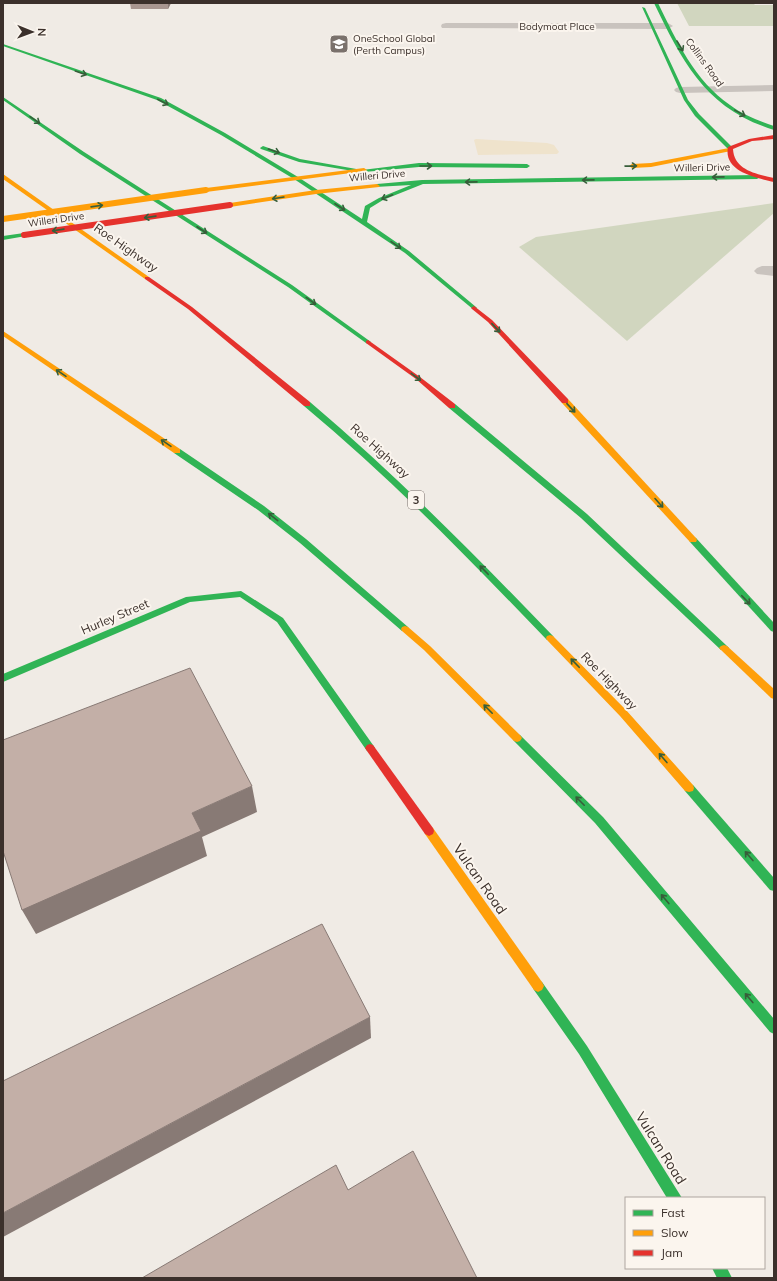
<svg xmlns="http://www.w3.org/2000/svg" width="777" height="1281" font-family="Mulish,sans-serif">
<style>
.green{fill:#d1d6bf}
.sand{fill:#efe3cc}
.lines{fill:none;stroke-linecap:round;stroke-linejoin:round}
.street{fill:#c9c3be;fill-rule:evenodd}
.fast{fill:#30b455;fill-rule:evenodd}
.slow{fill:#ff9f0a;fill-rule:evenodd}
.jam{fill:#e5322d;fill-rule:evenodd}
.slow-bridge{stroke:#ff9f0a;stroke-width:6}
.jam-bridge{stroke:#e5322d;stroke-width:6}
.wall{fill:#a89690}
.shaded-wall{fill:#887a75}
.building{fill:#c3afa7;stroke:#887a75}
.oneway{stroke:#375e3a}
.labels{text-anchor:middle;stroke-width:4;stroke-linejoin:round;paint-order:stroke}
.far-street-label{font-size:10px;fill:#3b302b;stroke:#fbf5ee}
.far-poi-label{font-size:10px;fill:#3b302b;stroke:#fbf5ee;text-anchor:start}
.shield{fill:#fbf5ee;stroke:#756b66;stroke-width:1}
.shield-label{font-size:11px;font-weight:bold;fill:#3b302b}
.street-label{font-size:12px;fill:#3b302b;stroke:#fbf5ee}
.near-street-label{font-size:14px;fill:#3b302b;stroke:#fbf5ee}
</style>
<rect width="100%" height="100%" fill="#f0ebe5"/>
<g class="green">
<polygon points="677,3 753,3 755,5 774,5 774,26 689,26"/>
<polygon points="774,203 774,213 627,341 519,247 536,237"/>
</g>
<polygon class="sand" points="476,139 547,143 554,145 559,152 557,154 478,155 474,140"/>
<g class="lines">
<g class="street">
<polygon points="446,23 668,23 673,26 668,29 442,28 441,26 442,24"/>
<polygon points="774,85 774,91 680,93 676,92 674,90 676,88 680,87"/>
<polygon points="762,266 774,266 774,276 757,274 754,271 757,268"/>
</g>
<g class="fast">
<path d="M654,3h4c18,37 37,78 72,102 13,10 29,16 44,21v4c-68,-21 -91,-67 -120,-127z"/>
<polygon points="642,7 645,8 688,100 699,114 732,147 732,149 728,149 695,116 684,100"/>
<polygon points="3,44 161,98 225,133 298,177 362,219 365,206 379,198 411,185 375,187 374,186 377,184 422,180 757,175 760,177 757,179 423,184 383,200 370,208 367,222 409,251 476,307 477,308 474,310 405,253 294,179 221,135 157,100 3,46"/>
<polygon points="3,97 84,152 292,285 371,342 368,344 366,343 288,287 80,154 3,100"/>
<polygon points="263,146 300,159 362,170 419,163 527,164 530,166 527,168 419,167 364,172 362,170 359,172 299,162 261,149 260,148"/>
<polygon points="24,233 26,234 26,236 3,240 3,236"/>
<path d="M304,402h6c86,73 165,153 243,234l1,2 -1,2h-6c-78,-81 -156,-162 -243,-234z"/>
<polygon points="449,404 455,404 587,514 727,646 729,648 727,650 721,650 581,518 449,408"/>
<polygon points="174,449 180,449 264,506 306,539 408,627 409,629 408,631 402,631 300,543 258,510 174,453"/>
<polygon points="693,537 696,538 774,623 774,632 771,631 690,542 689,540 690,538"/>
<polygon points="241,591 283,618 373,745 375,748 373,751 370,752 367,751 277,622 240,597 190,602 3,682 3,674 186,597"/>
<polygon points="517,734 520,735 603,817 774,1019 774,1034 770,1032 595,823 514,741 512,738 514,735"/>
<polygon points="689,784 693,785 774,878 774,891 770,890 685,791 684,788 685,785"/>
<polygon points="538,980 542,982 587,1046 682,1198 667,1198 579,1054 534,990 532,986 534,982"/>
<polygon points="712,1268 727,1268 732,1278 717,1278"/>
</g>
<g class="slow">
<polygon points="729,148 731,149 731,151 651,167 632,168 629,166 632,164 651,163"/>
<polygon points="364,168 367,170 366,171 206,192 203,190 206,188"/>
<polygon points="3,174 149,277 149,279 145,279 3,179"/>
<polygon points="377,184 380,186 379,187 316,194 230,207 227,205 230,203 316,190"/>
<polygon points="3,331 180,449 180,453 174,453 3,336"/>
<polygon points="562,399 568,399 696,538 697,540 696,542 690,542 562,403"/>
<polygon points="405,626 408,627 430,646 520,735 522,738 520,741 517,742 514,741 424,650 402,631 401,629 402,627"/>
<polygon points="550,635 553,636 626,710 693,785 694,788 693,791 689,792 685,791 620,716 547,640 546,638 547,636"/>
<polygon points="724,645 727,646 774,689 774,699 771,698 721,650 719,648 721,646"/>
<polygon points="429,826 433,828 542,982 544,986 542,990 538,992 534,990 425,834 424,831 425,828"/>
</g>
<g class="jam">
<path d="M774,135v4l-22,2 -19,8c1,21 23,25 41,29v4c-17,-4 -51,-10 -46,-35l21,-8z"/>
<polygon points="145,277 149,277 192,307 310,402 310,406 304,406 188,309 145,279"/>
<polygon points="474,306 492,320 568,399 568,403 562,403 488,322 472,309 471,308"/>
<polygon points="368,340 420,377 455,404 455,408 449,408 416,379 366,343 366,341"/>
<polygon points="370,744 373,745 433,828 434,831 433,834 429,836 425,834 367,751 365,748 367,745"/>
</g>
<polyline class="slow-bridge" points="3,219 206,190"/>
<polyline class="jam-bridge" points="24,235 230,205"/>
</g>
<polygon class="wall" points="130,3 171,3 168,9 131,9"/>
<g class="shaded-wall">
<polygon points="168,3 171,3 168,9"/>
<polygon points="252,786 257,812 202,837 207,856 36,934 22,910 192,813"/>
<polygon points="370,1017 371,1038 3,1237 3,1213"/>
</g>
<g class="building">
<polygon points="190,668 252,786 192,813 201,831 22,910 3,851 3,740"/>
<polygon points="322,924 370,1017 3,1213 3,1081"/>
<polygon points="413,1151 477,1278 142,1278 336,1165 348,1190"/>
</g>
<defs><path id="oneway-shaft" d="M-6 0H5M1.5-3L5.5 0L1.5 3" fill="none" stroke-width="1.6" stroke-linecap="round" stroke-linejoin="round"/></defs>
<g class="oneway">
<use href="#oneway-shaft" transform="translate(680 46) rotate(59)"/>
<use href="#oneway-shaft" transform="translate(81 73) rotate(19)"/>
<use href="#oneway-shaft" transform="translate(163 102) rotate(27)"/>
<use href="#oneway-shaft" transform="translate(740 113) rotate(29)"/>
<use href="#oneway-shaft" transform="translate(35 120) rotate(35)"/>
<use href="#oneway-shaft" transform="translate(274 151) rotate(19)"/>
<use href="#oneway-shaft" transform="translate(426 166)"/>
<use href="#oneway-shaft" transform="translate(631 166) rotate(-1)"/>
<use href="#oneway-shaft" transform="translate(718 177) rotate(179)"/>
<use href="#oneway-shaft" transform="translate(588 180) rotate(179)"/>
<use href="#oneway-shaft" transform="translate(471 182) rotate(179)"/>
<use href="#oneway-shaft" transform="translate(387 197) rotate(158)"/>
<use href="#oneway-shaft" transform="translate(278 198) rotate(171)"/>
<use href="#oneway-shaft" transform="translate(97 206) rotate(-8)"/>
<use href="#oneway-shaft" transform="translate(340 207) rotate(33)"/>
<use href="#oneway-shaft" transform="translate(150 217) rotate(172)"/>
<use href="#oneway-shaft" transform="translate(58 230) rotate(172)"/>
<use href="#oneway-shaft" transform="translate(202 230) rotate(33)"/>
<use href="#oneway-shaft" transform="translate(396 245) rotate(35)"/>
<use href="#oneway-shaft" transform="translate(311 301) rotate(36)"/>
<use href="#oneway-shaft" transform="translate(496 328) rotate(47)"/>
<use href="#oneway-shaft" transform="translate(61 373) rotate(-146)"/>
<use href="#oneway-shaft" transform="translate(416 377) rotate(37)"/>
<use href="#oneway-shaft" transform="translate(571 408) rotate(47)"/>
<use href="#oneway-shaft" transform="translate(166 443) rotate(-146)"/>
<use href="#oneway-shaft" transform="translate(659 503) rotate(48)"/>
<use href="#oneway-shaft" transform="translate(273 517) rotate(-142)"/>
<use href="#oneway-shaft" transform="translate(484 570) rotate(-134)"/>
<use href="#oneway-shaft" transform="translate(746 600) rotate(46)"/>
<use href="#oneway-shaft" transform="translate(575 663) rotate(-134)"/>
<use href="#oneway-shaft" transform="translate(488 709) rotate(-135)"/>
<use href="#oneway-shaft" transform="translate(663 758) rotate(-131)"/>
<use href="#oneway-shaft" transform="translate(580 801) rotate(-135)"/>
<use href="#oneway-shaft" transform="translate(749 856) rotate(-131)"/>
<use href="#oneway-shaft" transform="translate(665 899) rotate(-130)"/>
<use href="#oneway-shaft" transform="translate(749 998) rotate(-130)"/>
</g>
<defs>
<symbol id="school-square" viewBox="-11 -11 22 22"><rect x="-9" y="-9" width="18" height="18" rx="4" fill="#7a716c" stroke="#fbf5ee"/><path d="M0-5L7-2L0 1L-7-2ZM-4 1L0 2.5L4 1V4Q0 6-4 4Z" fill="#fff"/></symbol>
</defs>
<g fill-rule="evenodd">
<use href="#school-square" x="328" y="33" width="22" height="22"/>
</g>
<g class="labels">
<g class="far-street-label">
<text x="557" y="30">Bodymoat Place</text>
<text transform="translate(705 62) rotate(54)" y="4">Collins Road</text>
<text transform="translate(702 167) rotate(-1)" y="4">Willeri Drive</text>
<text transform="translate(377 175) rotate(-5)" y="4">Willeri Drive</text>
<text transform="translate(56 219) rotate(-8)" y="4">Willeri Drive</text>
</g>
<g class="far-poi-label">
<text x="353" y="42">OneSchool Global<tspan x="353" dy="12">(Perth Campus)</tspan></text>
</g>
<rect class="shield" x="408" y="491" width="16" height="18" rx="3"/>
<g class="shield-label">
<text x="416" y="504">3</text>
</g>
<g class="street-label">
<text transform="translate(126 248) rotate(35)" y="4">Roe Highway</text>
<text transform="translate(380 451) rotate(42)" y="4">Roe Highway</text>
<text transform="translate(115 617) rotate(-23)" y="4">Hurley Street</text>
<text transform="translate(609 681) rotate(46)" y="4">Roe Highway</text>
</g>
<g class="near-street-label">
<text transform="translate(480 879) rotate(55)" y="5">Vulcan Road</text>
<text transform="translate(661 1148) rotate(58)" y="5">Vulcan Road</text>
</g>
</g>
<rect width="777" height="1281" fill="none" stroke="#3b302b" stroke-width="8"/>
<rect x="625" y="1197" width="140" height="72" fill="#fbf5ee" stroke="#aea6a0"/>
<rect x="633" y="1210" width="20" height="6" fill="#30b455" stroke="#aea6a0"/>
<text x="661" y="1217" font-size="12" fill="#3b302b">Fast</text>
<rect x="633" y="1230" width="20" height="6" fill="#ff9f0a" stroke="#aea6a0"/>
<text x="661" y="1237" font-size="12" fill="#3b302b">Slow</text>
<rect x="633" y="1250" width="20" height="6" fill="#e5322d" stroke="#aea6a0"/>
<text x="661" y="1257" font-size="12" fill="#3b302b">Jam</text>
<g transform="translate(32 32) rotate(91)" stroke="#fbf5ee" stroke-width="3" paint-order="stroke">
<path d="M0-3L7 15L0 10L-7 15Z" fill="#3b302b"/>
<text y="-6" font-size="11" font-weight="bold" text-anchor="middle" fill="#3b302b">N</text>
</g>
</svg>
